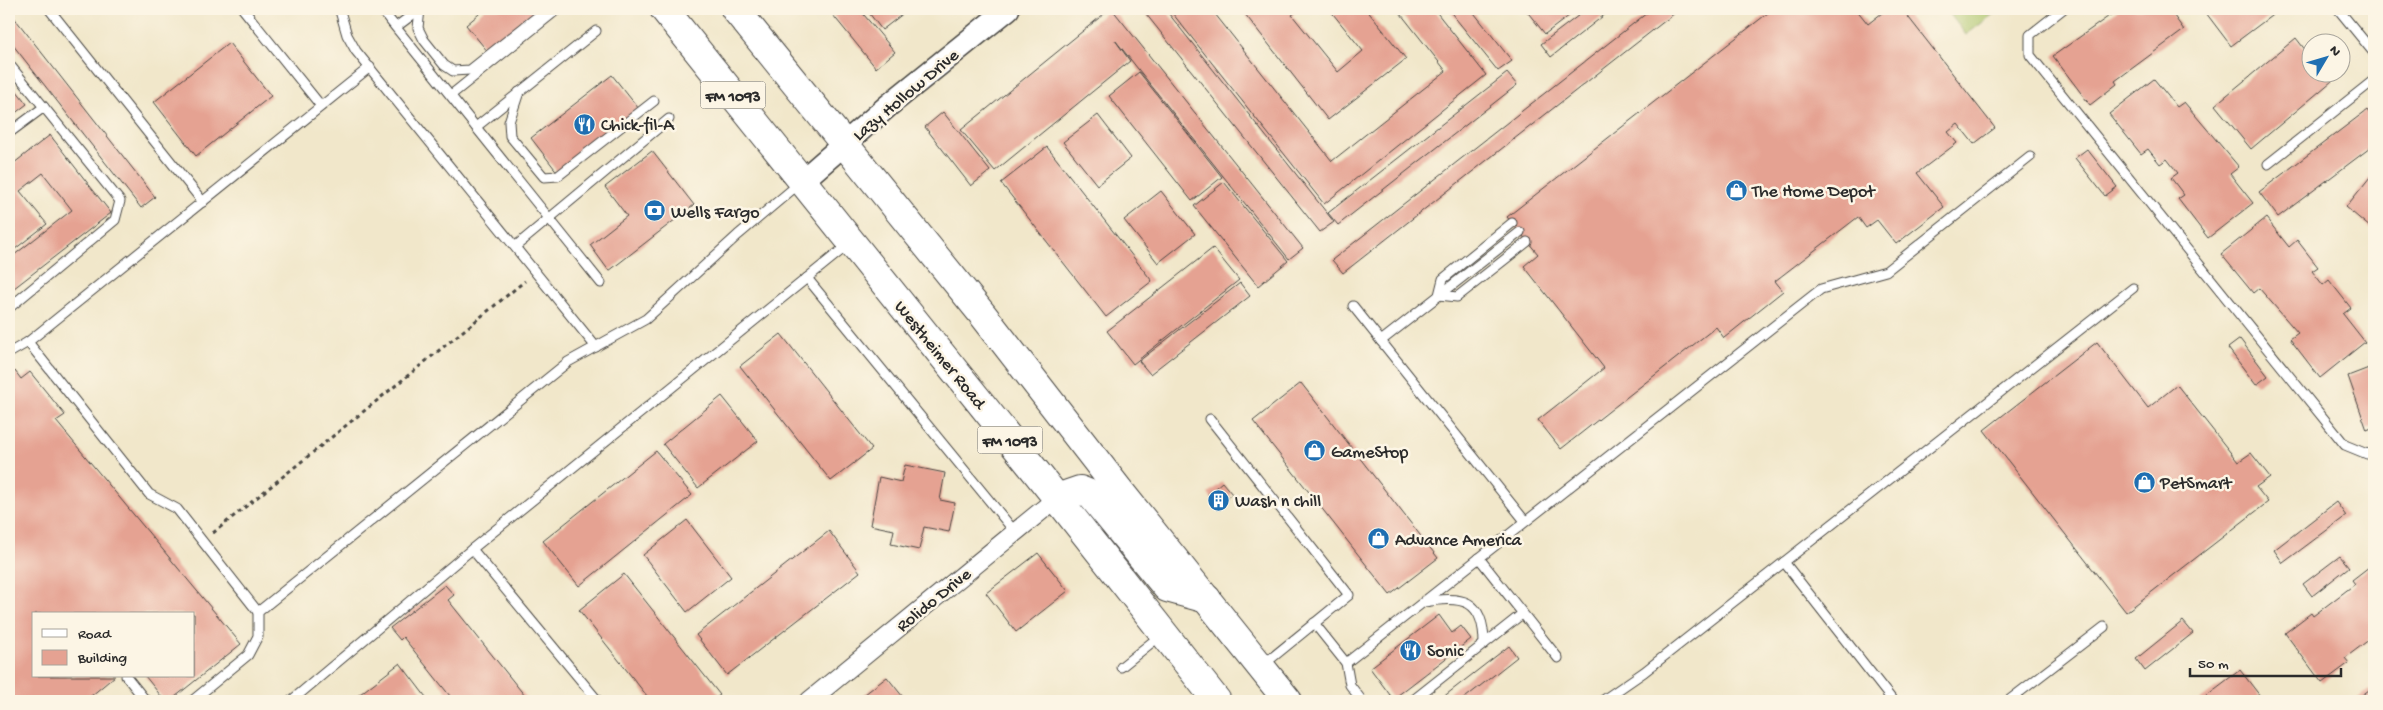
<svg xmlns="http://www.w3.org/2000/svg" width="2383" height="710" font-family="'Gochi Hand',sans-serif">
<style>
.green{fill:#acc56b;stroke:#6c784b}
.building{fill:#e5a292}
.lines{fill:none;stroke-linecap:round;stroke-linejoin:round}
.service-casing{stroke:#494743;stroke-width:11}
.minor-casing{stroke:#494743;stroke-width:20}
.tertiary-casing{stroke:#494743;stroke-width:25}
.primary-casing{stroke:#494743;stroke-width:30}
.path{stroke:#494743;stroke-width:3;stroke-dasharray:4 4;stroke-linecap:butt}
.service{stroke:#fff;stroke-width:9}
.minor{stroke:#fff;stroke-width:18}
.tertiary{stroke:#fff;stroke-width:22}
.primary{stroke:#fff;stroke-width:28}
.labels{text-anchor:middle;stroke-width:5;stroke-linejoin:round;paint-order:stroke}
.shield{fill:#fcf5e5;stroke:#6a6863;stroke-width:1}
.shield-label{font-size:16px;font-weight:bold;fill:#2b2b2b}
.street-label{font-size:18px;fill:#2b2b2b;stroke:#fcf5e5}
.poi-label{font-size:18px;fill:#2b2b2b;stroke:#fcf5e5;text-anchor:start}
</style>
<rect width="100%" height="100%" fill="#fcf5e5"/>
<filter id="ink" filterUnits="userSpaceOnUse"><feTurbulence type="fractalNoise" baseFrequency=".02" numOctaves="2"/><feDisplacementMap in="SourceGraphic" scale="10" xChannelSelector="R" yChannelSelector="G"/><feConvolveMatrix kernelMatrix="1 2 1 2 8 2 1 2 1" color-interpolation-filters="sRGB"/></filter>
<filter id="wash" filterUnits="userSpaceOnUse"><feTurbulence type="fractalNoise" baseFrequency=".0096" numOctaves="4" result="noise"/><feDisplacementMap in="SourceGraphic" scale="20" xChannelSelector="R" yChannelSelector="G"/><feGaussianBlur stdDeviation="1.12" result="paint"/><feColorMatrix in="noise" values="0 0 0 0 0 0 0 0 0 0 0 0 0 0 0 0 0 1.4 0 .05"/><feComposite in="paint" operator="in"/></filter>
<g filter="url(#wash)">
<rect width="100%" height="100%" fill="#f1e7ca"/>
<polygon class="green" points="1946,9 2000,9 1966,35"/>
<g id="blocks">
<g class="building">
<polygon points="485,9 541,9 488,52 466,25"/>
<polygon points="828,9 859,9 895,52 876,68"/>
<polygon points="866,9 909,9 882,30"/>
<polygon points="1110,9 1112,9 1303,248 1289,259 1115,40 1130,61 995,171 961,130"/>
<polygon points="1142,9 1165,9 1334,222 1320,232"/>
<polygon points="1169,9 1211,9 1332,161 1446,71 1397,9 1434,9 1486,75 1324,204"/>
<polygon points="1241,9 1300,9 1292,15 1338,72 1363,51 1329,9 1366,9 1406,59 1328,120"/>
<polygon points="1448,9 1471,9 1512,61 1498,71"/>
<polygon points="1525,9 1578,9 1545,34"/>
<polygon points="1587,9 1612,9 1551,57 1541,44"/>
<polygon points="1652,9 1680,9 1343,273 1332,260"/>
<polygon points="1773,9 1856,9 1868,24 1887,9 1902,9 1995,128 1974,144 1958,124 1948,132 1957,143 1917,173 1944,207 1896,244 1877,220 1866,228 1858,217 1775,281 1783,291 1724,338 1716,327 1561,449 1538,420 1604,368 1524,266 1538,254 1507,217"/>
<polygon points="2119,9 2169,9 2184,30 2115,81 2117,84 2090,105 2053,56"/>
<polygon points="2203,9 2278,9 2279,10 2231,46"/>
<polygon points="9,11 155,197 141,208 9,40"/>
<polygon points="2296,38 2310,56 2310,72 2325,72 2332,81 2251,149 2215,105"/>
<polygon points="229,43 271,96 196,156 154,102"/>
<polygon points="1139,72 1222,177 1192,201 1109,96"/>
<polygon points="1507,73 1517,85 1338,225 1328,213"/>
<polygon points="612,75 639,109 558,173 531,138"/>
<polygon points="2154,79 2177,107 2184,102 2239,167 2230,174 2253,203 2208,238 2178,199 2184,195 2171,178 2178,173 2167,159 2160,164 2148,149 2141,154 2109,114"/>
<polygon points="9,81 27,104 9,118"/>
<polygon points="2367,110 2374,120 2374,145 2278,217 2259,192"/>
<polygon points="943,112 990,171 971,186 925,127"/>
<polygon points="1098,115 1131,158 1097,185 1063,142"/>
<polygon points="50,135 111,213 9,292 9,259 72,210 43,173 20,191 47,224 15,249 9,240 9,167"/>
<polygon points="1047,147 1152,281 1106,317 1001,183"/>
<polygon points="2087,149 2117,187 2105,196 2075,158"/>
<polygon points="652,151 694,205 609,271 590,245 627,216 605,187"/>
<polygon points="2374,172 2374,224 2371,228 2346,207"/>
<polygon points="1224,182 1288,261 1258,286 1194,206"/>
<polygon points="1161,191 1195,234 1158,263 1124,220"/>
<polygon points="2266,218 2289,247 2297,240 2318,267 2312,271 2323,285 2329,280 2351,308 2343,314 2365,342 2320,378 2290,339 2298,333 2259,288 2253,293 2221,254"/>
<polygon points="1213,248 1239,280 1133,364 1107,331"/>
<polygon points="1240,283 1250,296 1150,374 1139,361"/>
<polygon points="781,334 872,449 831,481 740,366"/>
<polygon points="2240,339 2268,376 2256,385 2228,348"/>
<polygon points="2097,342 2148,408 2177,385 2238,462 2251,453 2270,477 2256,487 2268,502 2126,612 1984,430"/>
<polygon points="2374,366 2374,427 2367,430 2348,376"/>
<polygon points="15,371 21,379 30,372 65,415 56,421 241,644 170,701 165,701 145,676 194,676 194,614 34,614 34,676 115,676 85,701 9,701 9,377"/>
<polygon points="1301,383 1438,558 1390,595 1253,421"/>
<polygon points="722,396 758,441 698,488 663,444"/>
<polygon points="656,451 692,495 579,586 543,541"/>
<polygon points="905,465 945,473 940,500 955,503 949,532 924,527 919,550 891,544 894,530 870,525 879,477 901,482"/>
<polygon points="1222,482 1232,494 1218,506 1208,494"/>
<polygon points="2336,502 2346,516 2283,563 2274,550"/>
<polygon points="687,520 731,577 687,612 643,555"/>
<polygon points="829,531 860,572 727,675 696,635"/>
<polygon points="1038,553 1068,591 1016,632 986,593"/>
<polygon points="2340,556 2349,567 2312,596 2303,584"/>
<polygon points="2374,563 2374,636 2345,658 2349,663 2322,683 2285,633 2311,613 2313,616 2355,584 2352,580"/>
<polygon points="624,574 720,695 712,701 651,701 579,610"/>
<polygon points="445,585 454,595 448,600 529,701 454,701 403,637 400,640 390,628"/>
<polygon points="1439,615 1452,633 1461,626 1471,639 1393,699 1370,668"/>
<polygon points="2183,621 2193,633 2145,671 2136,659"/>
<polygon points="1509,646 1517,657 1461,701 1438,701"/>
<polygon points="400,663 429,701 351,701"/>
<polygon points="2240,670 2264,701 2199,701"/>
<polygon points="887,677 903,697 898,701 856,701"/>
<polygon points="2369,690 2374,696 2374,701 2354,701"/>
</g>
</g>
</g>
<g filter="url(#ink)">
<use href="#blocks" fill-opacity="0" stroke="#494743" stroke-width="1"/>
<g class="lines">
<defs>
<g id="service">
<polyline points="49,9 203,202"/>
<polyline points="243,9 321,106"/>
<polyline points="381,9 601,283"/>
<polyline points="420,9 418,28 424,40 444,65 453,71 470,70 547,9"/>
<polyline points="2063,9 2030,35 2030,55 2345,445 2367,454 2374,452"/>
<polyline points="2338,9 2374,53"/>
<polyline points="340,11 347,35 356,51 596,347"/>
<polyline points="396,27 420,9"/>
<polyline points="9,64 120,201 115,220 9,308"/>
<polyline points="519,92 509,122 510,136 544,177 558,176 654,101"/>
<polyline points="451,95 558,9"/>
<polyline points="476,127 596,31"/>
<polyline points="9,133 44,107"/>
<polyline points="2268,164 2374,80"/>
<polyline points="1512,223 1443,279 1439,295 1457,297 1527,242"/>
<polyline points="516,246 669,119"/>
<polyline points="807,278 1015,532"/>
<polyline points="1353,306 1525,521"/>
<polyline points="1381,341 1520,232"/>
<polyline points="28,342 149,494 177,509 258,612"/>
<polyline points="9,353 28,342 370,67"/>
<polyline points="1210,419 1349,595 1263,665"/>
<polyline points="472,549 598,701"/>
<polyline points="1479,558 1558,658"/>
<polyline points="1784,562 1893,701"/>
<path d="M1424,602c38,-7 60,-3 60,42"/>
<polyline points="1314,623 1346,663 1350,685 1362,701"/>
<polyline points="1346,663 1821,289 1886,271 2030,157"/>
<polyline points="1121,667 1161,635"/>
<polyline points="126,676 146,701"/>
<polyline points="192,701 248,655 258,636 258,612 568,362 646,319 738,235 801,182"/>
<polyline points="291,701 472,549 849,244"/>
<polyline points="1412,701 1522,614"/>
<polyline points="1602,701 1644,672 2133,288"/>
<polyline points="2008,701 2104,627"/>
</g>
<polyline id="minor" points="809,701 1057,498"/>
<polyline id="tertiary" points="803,180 889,105 1008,9"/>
<g id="primary">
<polyline points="664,9 1057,498 1217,701"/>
<polyline points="735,9 983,315 1119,490 1288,701"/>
<polyline points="1057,498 1080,490 1090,494 1167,588 1207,599"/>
</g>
</defs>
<use href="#service" class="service-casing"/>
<use href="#minor" class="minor-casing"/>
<use href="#tertiary" class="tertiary-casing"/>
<use href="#primary" class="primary-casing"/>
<polyline class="path" points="213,533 525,281"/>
<use href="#service" class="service"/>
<use href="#minor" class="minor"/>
<use href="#tertiary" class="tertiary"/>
<use href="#primary" class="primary"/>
</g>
</g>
<defs>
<symbol id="restaurant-disc" viewBox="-11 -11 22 22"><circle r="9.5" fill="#1f6fb2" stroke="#fcf5e5"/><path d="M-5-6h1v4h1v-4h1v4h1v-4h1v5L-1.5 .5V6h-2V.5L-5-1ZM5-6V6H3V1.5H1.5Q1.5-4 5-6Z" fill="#fff"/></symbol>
<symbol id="shop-disc" viewBox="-11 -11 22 22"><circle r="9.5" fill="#1f6fb2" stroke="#fcf5e5"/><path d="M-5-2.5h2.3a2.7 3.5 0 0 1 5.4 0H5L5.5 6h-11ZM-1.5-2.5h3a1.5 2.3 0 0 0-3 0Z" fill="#fff"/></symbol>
<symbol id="bank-disc" viewBox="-11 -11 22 22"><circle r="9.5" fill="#1f6fb2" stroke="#fcf5e5"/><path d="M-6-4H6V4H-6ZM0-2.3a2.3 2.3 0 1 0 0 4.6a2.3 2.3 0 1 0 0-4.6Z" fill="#fff"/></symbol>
<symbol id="building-disc" viewBox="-11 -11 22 22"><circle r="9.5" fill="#1f6fb2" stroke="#fcf5e5"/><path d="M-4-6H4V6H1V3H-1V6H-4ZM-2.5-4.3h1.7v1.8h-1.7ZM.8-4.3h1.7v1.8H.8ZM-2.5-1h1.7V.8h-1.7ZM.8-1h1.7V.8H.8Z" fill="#fff"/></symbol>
</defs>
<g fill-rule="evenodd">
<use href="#restaurant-disc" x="572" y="112" width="25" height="25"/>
<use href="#shop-disc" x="1724" y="178" width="25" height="25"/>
<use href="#bank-disc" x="642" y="198" width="25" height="25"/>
<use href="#shop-disc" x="1302" y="438" width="25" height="25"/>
<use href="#shop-disc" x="2132" y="470" width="25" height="25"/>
<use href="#building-disc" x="1206" y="488" width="25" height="25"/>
<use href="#shop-disc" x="1366" y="526" width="25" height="25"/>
<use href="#restaurant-disc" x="1398" y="638" width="25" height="25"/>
</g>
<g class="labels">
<g class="shield">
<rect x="700.5" y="81.5" width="65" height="27" rx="4"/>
<rect x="977.5" y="426.5" width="65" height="27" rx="4"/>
</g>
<g class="shield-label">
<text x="733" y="101">FM 1093</text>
<text x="1010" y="446">FM 1093</text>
</g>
<g class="street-label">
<text transform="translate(905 94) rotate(-40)" y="6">Lazy Hollow Drive</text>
<text transform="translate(941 354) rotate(51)" y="6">Westheimer Road</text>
<text transform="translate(933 599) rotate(-39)" y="6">Rolido Drive</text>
</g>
<g class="poi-label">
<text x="601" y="130">Chick-fil-A</text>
<text x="1752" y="196">The Home Depot</text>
<text x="671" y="217">Wells Fargo</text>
<text x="1331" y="457">GameStop</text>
<text x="2160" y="488">PetSmart</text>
<text x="1235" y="506">Wash n chill</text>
<text x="1395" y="545">Advance America</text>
<text x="1427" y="656">Sonic</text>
</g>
</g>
<rect width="2383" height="710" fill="none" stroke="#fcf5e5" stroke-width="30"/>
<rect x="32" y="612" width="162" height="65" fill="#fcf5e5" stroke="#a8a49b"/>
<rect x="42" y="629" width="25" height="8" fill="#ffffff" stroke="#a8a49b"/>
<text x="78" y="638" font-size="15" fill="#2b2b2b">Road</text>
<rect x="42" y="650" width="25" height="15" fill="#e5a292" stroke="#a8a49b"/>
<text x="78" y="662" font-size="15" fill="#2b2b2b">Building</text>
<g transform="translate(2326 58) rotate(52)"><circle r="24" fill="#fcf5e5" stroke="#a8a49b"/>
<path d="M0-4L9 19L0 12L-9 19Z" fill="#1f6fb2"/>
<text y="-8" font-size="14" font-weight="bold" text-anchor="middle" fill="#2b2b2b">N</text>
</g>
<path d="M2190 668v8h151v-8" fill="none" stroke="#2b2b2b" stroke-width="2.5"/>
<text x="2198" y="668" font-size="15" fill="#2b2b2b" stroke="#fcf5e5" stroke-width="4" paint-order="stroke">50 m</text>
</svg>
